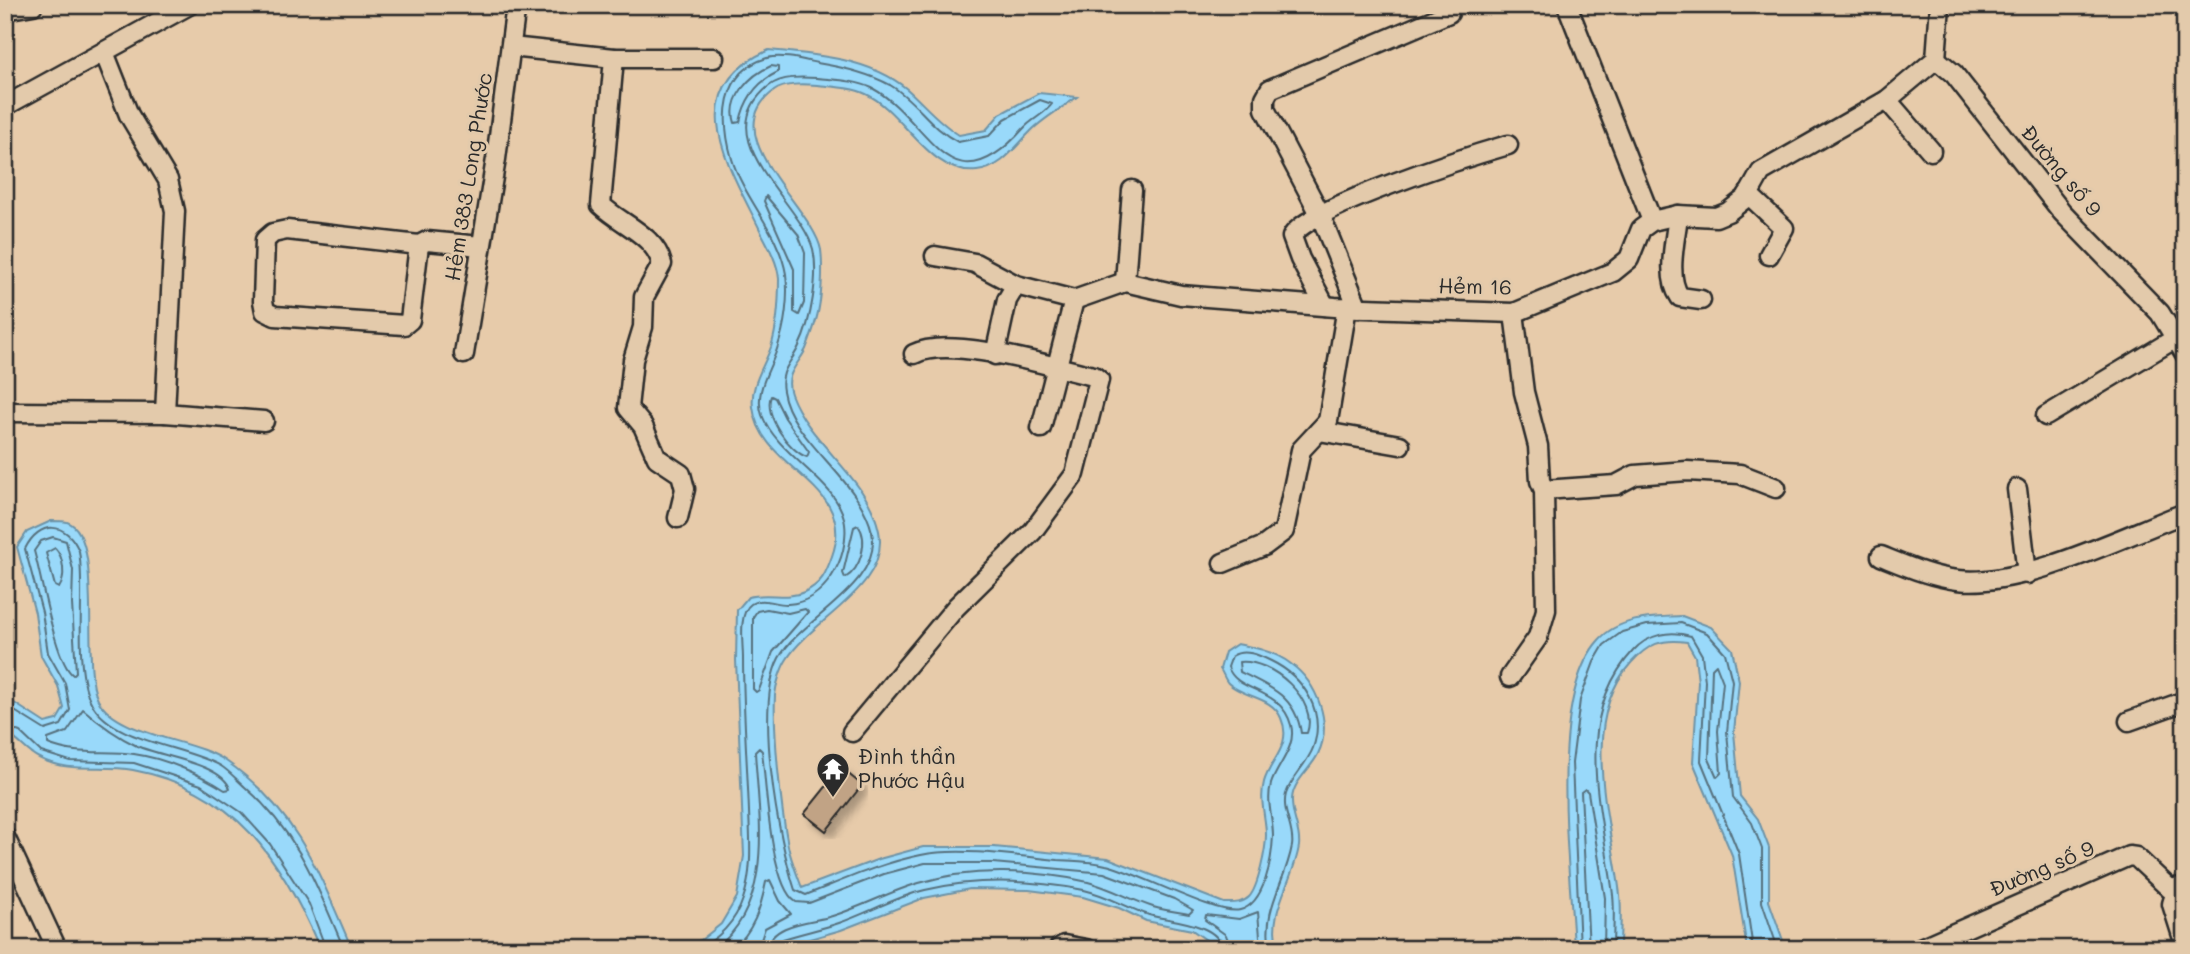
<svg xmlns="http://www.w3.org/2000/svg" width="2190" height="954" font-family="Mali,sans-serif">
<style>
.water{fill:#99d9fa;stroke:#6d93a7;stroke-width:2}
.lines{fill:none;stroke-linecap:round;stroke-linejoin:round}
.shore{stroke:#57717e;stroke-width:2}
.building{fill:#c1a385;stroke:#2b2b2b;stroke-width:2;filter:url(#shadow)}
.minor-casing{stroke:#2b2b2b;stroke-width:23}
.minor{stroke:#e3caab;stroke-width:18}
.labels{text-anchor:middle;stroke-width:6;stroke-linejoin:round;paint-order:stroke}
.street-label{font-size:21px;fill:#2b2b2b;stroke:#e3caab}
.poi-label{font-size:21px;fill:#2b2b2b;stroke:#e3caab;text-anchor:start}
</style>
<defs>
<filter id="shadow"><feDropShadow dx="6" dy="6" stdDeviation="3.5" flood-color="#0004"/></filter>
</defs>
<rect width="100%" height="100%" fill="#e7cbaa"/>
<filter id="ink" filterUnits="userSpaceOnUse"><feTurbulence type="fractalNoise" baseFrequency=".0143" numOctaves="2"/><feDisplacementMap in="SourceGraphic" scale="14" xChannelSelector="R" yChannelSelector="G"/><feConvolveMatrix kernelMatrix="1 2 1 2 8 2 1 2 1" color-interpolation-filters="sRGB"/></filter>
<g filter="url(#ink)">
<g class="water">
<path d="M769,50c45,4 101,8 138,39 18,16 31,33 52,46l27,-5 14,-16 39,-21 38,4c-15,11 -33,21 -46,34 -16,16 -29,37 -54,40 -46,6 -75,-61 -111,-77 -15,-7 -33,-7 -49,-9 -14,-1 -32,-2 -43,6 -61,44 39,116 47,159 2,15 1,42 -2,57 -2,14 -8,29 -13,42 -8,16 -22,25 -15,45 19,51 77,83 88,137 11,56 -67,88 -92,128 -6,9 -11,26 -12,36 -2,40 6,112 13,151 3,14 9,28 14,42l77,-29 44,-12h71l114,11 116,45c9,0 18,1 25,-6 9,-9 17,-48 17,-62 0,-18 -7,-34 -2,-53 6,-22 29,-37 17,-64 -9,-22 -38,-20 -53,-35 -3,-3 -5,-10 -8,-14l5,-17 12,-8c18,3 39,8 54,20 26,19 42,59 27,90 -7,15 -25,27 -26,45 -1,17 9,31 7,47 -5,35 -33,67 -21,103h-59l-27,-19 -46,-9 -27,-13 -36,-11 -54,-7 -59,-1 -46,9 -83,32 -66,19h-95l21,-9 20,-16 16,-27 7,-41 -8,-196 1,-50 11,-13c20,-5 40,3 56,-5 18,-8 22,-19 28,-36 26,-72 -72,-85 -79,-149 -3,-22 11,-40 18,-60 7,-22 8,-45 8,-68 -1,-15 -10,-32 -17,-45 -30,-63 -86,-144 7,-184z"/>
<path d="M51,521c5,0 12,0 16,1 38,12 13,143 31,178 19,36 97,39 128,61 71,49 94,114 126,188h-32c-38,-89 -85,-160 -187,-179 -32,-6 -63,4 -94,-12 -13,-6 -20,-19 -34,-25v-36l40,26 12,-3 7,-12 -6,-22 -17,-30 -6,-43 -18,-66 10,-15z"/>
<path d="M1682,616l29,11 21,22 7,32 -5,51 6,64 18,23 11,29v53l17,48h-39l-15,-94 -39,-93 5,-80 -3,-26 -8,-14c-25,-4 -39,2 -56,21 -54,60 -19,162 -11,232 2,18 0,36 0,54h-46c-3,-76 -28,-249 24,-308 20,-24 56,-24 84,-25z"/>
</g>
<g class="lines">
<g class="shore">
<path d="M771,66l7,1v5c-21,10 -33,26 -38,50l-5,1c-8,-25 15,-48 36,-57z"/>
<polygon points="766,196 798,234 805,253 804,303 799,315 794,312 794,269 764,201"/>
<path d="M771,396l4,2 10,20 24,34 -2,5c-17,-5 -44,-42 -36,-61z"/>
<path d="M858,525c11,15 3,44 -13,53l-2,-5 11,-46z"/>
<path d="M53,537l13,4 7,29 -1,34 4,68 -3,3c-18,-13 -31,-97 -39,-124l7,-10z"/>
<path d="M55,548c9,9 11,30 4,40l-4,-2 -9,-33z"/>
<polygon points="767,609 788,613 805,609 808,612 773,652 759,690 756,692 753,689 753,617 757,611"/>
<path d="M1239,662c32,-4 80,38 68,71h-6c-5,-36 -31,-47 -61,-61z"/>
<polygon points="1716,664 1723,682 1718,731 1721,773 1717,777 1709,759 1712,668"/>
<path d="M5,705l40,25 16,-5 9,-15 -5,-27 -17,-30 -6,-41 -17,-63c14,-29 42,-28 54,2 7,41 -7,118 13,153 21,38 94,42 129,62 8,5 16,14 24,21 54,47 72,99 99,162"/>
<path d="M83,709c17,15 33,27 54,37 22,10 86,18 93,43l-5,1c-25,-16 -61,-32 -91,-36 -30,-4 -58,2 -86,-10v-5l19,-7z"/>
<polyline points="5,727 20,732 41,752 70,761 134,763 201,785 241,812 270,844 309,904 326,949"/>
<path d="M697,949c21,-9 39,-28 46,-50 10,-28 7,-59 6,-88 -2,-51 -6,-102 -6,-153 0,-14 -5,-45 8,-54 12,-8 25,1 37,0 37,-2 61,-46 57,-80 -4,-41 -67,-67 -83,-109 -8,-24 8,-44 15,-66 8,-23 12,-51 9,-75 -7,-42 -42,-75 -54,-115 -11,-38 -12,-87 35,-101 15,-4 36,2 50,5 25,4 51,10 73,22 26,15 40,43 68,57l31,-6 16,-17 35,-19 12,4c-7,10 -20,15 -28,24 -76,86 -93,-8 -152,-40 -17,-8 -37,-8 -55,-10 -15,-1 -35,-2 -48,8 -64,52 31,115 44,163 6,26 -2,73 -14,97 -7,16 -20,24 -16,45 8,50 77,88 89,141 11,53 -71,86 -93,126 -25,48 -1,181 16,232l11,5c38,-15 75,-32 115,-40 38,-8 98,1 137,5 16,1 33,1 48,5 29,6 111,51 134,45 25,-6 32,-52 33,-74 0,-18 -7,-34 -2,-52 6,-19 26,-37 20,-59 -11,-39 -54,-31 -63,-58l4,-11c12,-8 27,-1 39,5 33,16 55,51 42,87 -6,16 -21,28 -27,46 -5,17 9,35 6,52 -7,38 -30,62 -22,103"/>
<path d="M715,949c60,-46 44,-130 40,-197l4,-4 3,3c4,32 8,135 34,151l13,1 75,-29 41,-11h68l111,10 70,26 19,11 -4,4c-12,-2 -25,-4 -36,-7 -22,-7 -42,-19 -65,-25 -53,-12 -117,-15 -169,1 -31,9 -59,25 -90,34 -19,5 -60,7 -61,32"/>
<path d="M732,949c21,-16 29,-42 34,-67l4,-2 10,21 11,13 -26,14 -7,21"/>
<path d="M777,949l6,-10c19,-6 38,-10 56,-16 29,-10 56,-26 86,-33 51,-12 107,-10 159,0 23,5 43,18 65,25 19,6 70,7 73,34"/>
<polyline points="1231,949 1226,935 1205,920 1206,915 1239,919 1258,912 1261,949"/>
<polyline points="1580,949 1572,763 1580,700 1594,662 1604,645 1622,632 1647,625 1681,623 1707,633 1725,653 1732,681 1727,732 1733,797 1752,823 1762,849 1762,902 1778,949"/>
<polyline points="1589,949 1581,792 1585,789 1588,792 1605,898 1604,949"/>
<path d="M1613,949c0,-18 2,-36 0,-54 -10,-82 -43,-175 20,-244 15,-17 37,-21 58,-15l11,19 3,26 -4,80 38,93 14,95"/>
</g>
</g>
<polygon class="building" points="841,768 862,785 826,831 804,814"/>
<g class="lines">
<defs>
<g id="minor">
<polyline points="1567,5 1652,221"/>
<polyline points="5,10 33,5"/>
<polyline points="511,47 614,58 714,58"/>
<polyline points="104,52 129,115 168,180 175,211 165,413 264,421"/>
<path d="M614,58l-13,147c21,20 54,30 61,59l-18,33 -1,30 -10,33 -5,48 15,18 14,32 24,16 4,15 -7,29"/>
<polyline points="1936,59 1954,74 2062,212 2160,313 2185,354"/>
<polyline points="1936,59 1940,5"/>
<polyline points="1887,100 1931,151"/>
<polyline points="5,106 189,5"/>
<polyline points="1748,194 1784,228 1769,255"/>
<path d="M1678,215c-2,23 -13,62 2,82l21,3"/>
<polyline points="419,245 410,320 404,325 275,316 265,311 263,301 265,240 273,233 287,230 419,245 427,241 481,246"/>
<polyline points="935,256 975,263 1016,285 1074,300 1125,282 1181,295 1335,307 1514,313 1613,272 1629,259 1641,229 1652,221 1678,215 1716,217 1728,212 1747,197 1761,172 1887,100 1936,59"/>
<polyline points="1125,282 1132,190"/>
<path d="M1325,306l-25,-47 -8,-22c10,-28 181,-82 216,-92"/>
<polyline points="1358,308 1320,214 1265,109 1265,98 1270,89 1449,13"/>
<polyline points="1514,313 1524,392 1538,446 1540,481 1544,490 1616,485 1635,475 1687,471 1740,474 1776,488"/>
<polyline points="464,354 496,159 516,5"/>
<polyline points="995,355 1007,300 1016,285"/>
<polyline points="5,412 165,413"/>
<polyline points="2046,416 2176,338"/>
<polyline points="1041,428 1074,300"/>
<polyline points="1319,431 1400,445"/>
<polyline points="2017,489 2027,574"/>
<path d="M1881,556c25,10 50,21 77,24 63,8 166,-44 227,-67"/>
<polyline points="1223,563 1264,546 1284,531 1301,450 1328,421 1347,307"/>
<polyline points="1510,677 1538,637 1546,610 1544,490"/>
<polyline points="2129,721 2185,701"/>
<path d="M852,732l104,-125 77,-76 42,-57 24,-94 -5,-4c-42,-9 -144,-41 -180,-22"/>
<polyline points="5,837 57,949"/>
<polyline points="2177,888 2172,904 2185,945"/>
<polyline points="1058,949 1064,945 1086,949"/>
<polyline points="1918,949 2129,856 2136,857 2170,889 2185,886"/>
</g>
</defs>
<use href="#minor" class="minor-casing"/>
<use href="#minor" class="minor"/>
</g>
</g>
<defs>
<symbol id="temple-pin" viewBox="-11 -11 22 30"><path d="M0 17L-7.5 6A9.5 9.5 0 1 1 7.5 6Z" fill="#2b2b2b" stroke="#e3caab"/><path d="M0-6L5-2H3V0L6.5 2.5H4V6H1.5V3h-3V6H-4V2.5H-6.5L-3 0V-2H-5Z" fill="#fff"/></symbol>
</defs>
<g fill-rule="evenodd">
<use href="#temple-pin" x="814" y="750" width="38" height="52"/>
</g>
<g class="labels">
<g class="street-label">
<text transform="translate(2061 171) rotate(50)" y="7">Đường số 9</text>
<text transform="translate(469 177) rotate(-81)" y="7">Hẻm 383 Long Phước</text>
<text transform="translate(1475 287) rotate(1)" y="7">Hẻm 16</text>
<text transform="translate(2042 869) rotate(-23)" y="7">Đường số 9</text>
</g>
<g class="poi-label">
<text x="858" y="764">Đình thần<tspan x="858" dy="24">Phước Hậu</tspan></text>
</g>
</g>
<rect width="2190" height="954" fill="none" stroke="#e3caab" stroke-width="28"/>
<rect x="14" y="14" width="2162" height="926" fill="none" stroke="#2b2b2b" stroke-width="2.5" filter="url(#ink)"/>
</svg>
